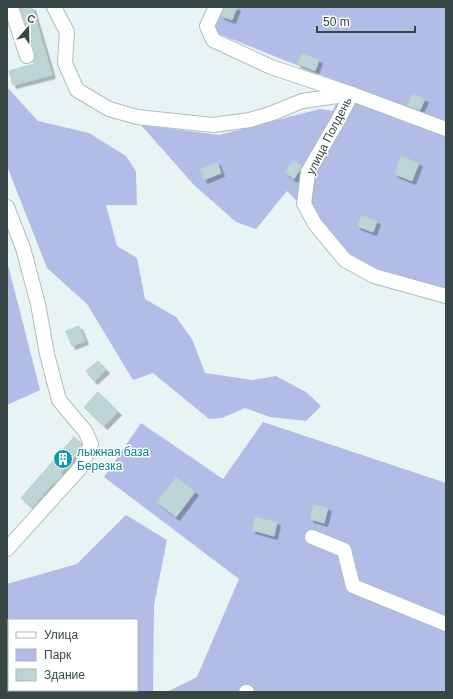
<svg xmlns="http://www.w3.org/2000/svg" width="453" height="699" font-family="Helvetica,sans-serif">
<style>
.green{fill:#b1bce7;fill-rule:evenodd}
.building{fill:#bdd5d4;stroke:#b1d0ce;filter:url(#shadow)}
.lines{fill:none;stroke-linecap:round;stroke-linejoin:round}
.minor-casing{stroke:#aabfbf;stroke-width:16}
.minor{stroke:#fff;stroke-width:14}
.labels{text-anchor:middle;stroke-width:3;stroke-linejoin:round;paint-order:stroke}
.street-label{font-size:12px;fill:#374746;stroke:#fff}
.culture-label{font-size:12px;fill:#0d838f;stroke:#fff;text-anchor:start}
</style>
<defs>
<filter id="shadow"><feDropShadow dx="3.5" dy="3.5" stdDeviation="0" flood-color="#0004"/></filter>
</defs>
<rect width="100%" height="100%" fill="#e8f3f4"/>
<g class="green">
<polygon points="206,7 446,7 446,289 375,268 344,250 287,191 256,229 236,222 194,185 141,125 219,135 320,109 333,111 344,84 214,32"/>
<polygon points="7,87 38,121 89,133 126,156 136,171 137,205 106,205 117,246 137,258 145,299 176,317 192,339 205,373 252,380 276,376 306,392 321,406 306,421 270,417 245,408 222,418 209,419 153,373 133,380 87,304 47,268 7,166"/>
<polygon points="7,261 40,390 7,405"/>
<polygon points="263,422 446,483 446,692 167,692 197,677 239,579 104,477 141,423 223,479"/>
<path d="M126,515l41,25 -13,65 -1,87h-146v-108l70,-20zM9,620h128v70h-128z"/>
</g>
<g class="building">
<polygon points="20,7 32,7 52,75 13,85 9,71 34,64 33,61 35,57 35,53"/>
<polygon points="224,7 237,7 232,20 221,16"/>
<polygon points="302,53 319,60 315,71 297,64"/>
<polygon points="412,94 425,99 420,110 407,106"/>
<polygon points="401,156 419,163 412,181 395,174"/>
<polygon points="293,160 302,166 294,179 285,172"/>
<polygon points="217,162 221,173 204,180 200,169"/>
<polygon points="361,215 377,221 373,232 357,226"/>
<polygon points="79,326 85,341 72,346 66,331"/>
<polygon points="98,361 106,370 94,381 86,371"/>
<polygon points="98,392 118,412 104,426 84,407"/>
<polygon points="74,437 82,444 77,454 61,473 63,475 55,483 54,482 32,508 21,498"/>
<polygon points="176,477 195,492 176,517 157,502"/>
<polygon points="313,504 328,508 324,523 310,519"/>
<polygon points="255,517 277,522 274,536 252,530"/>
</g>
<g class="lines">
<defs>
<g id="minor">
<polyline points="11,7 27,56"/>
<polyline points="54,7 67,32 65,63 77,90 109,109 137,117 213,125 250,120 273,113 302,101 352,94"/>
<polyline points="216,7 207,26 213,40 271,67 352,94 446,129"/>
<polyline points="352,94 337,122 308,172 304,204 315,224 345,260 374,276 446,296"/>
<polyline points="7,207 23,248 38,304 47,354 59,400 85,431 91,444 81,467 7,549"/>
<polyline points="312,537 344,550 353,586 446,624"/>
<polyline points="246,692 247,692"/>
</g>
</defs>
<use href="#minor" class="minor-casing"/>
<use href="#minor" class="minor"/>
</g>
<defs>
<symbol id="building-disc" viewBox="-11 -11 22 22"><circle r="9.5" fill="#0f9aa8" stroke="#fff"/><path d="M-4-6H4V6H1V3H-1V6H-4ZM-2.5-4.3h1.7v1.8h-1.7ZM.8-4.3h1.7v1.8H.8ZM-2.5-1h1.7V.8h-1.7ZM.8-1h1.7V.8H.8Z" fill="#fff"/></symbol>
</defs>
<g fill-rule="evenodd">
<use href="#building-disc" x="52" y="448" width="22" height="22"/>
</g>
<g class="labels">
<g class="street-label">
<text transform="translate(329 136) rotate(-63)" y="4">улица Полдень</text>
</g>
<g class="culture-label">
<text x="77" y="456">лыжная база<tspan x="77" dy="14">Березка</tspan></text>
</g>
</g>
<rect width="453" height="699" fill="none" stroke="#374746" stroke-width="16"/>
<rect x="8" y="619" width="130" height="72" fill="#ffffff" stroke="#afb5b5"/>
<rect x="16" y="632" width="20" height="6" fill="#ffffff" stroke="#afb5b5"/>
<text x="44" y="639" font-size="12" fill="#374746">Улица</text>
<rect x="16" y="649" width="20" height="12" fill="#b1bce7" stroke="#afb5b5"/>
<text x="44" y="659" font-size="12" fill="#374746">Парк</text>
<rect x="16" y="669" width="20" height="12" fill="#bdd5d4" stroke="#afb5b5"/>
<text x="44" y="679" font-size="12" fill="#374746">Здание</text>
<g transform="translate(28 28) rotate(20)" stroke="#ffffff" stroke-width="3" paint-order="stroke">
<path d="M0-3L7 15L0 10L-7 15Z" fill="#374746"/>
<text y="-6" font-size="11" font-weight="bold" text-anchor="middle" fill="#374746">С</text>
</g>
<path d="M317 26v6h98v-6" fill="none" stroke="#374746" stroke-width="2"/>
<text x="323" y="26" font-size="12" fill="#374746" stroke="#ffffff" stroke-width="3" paint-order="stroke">50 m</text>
</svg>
